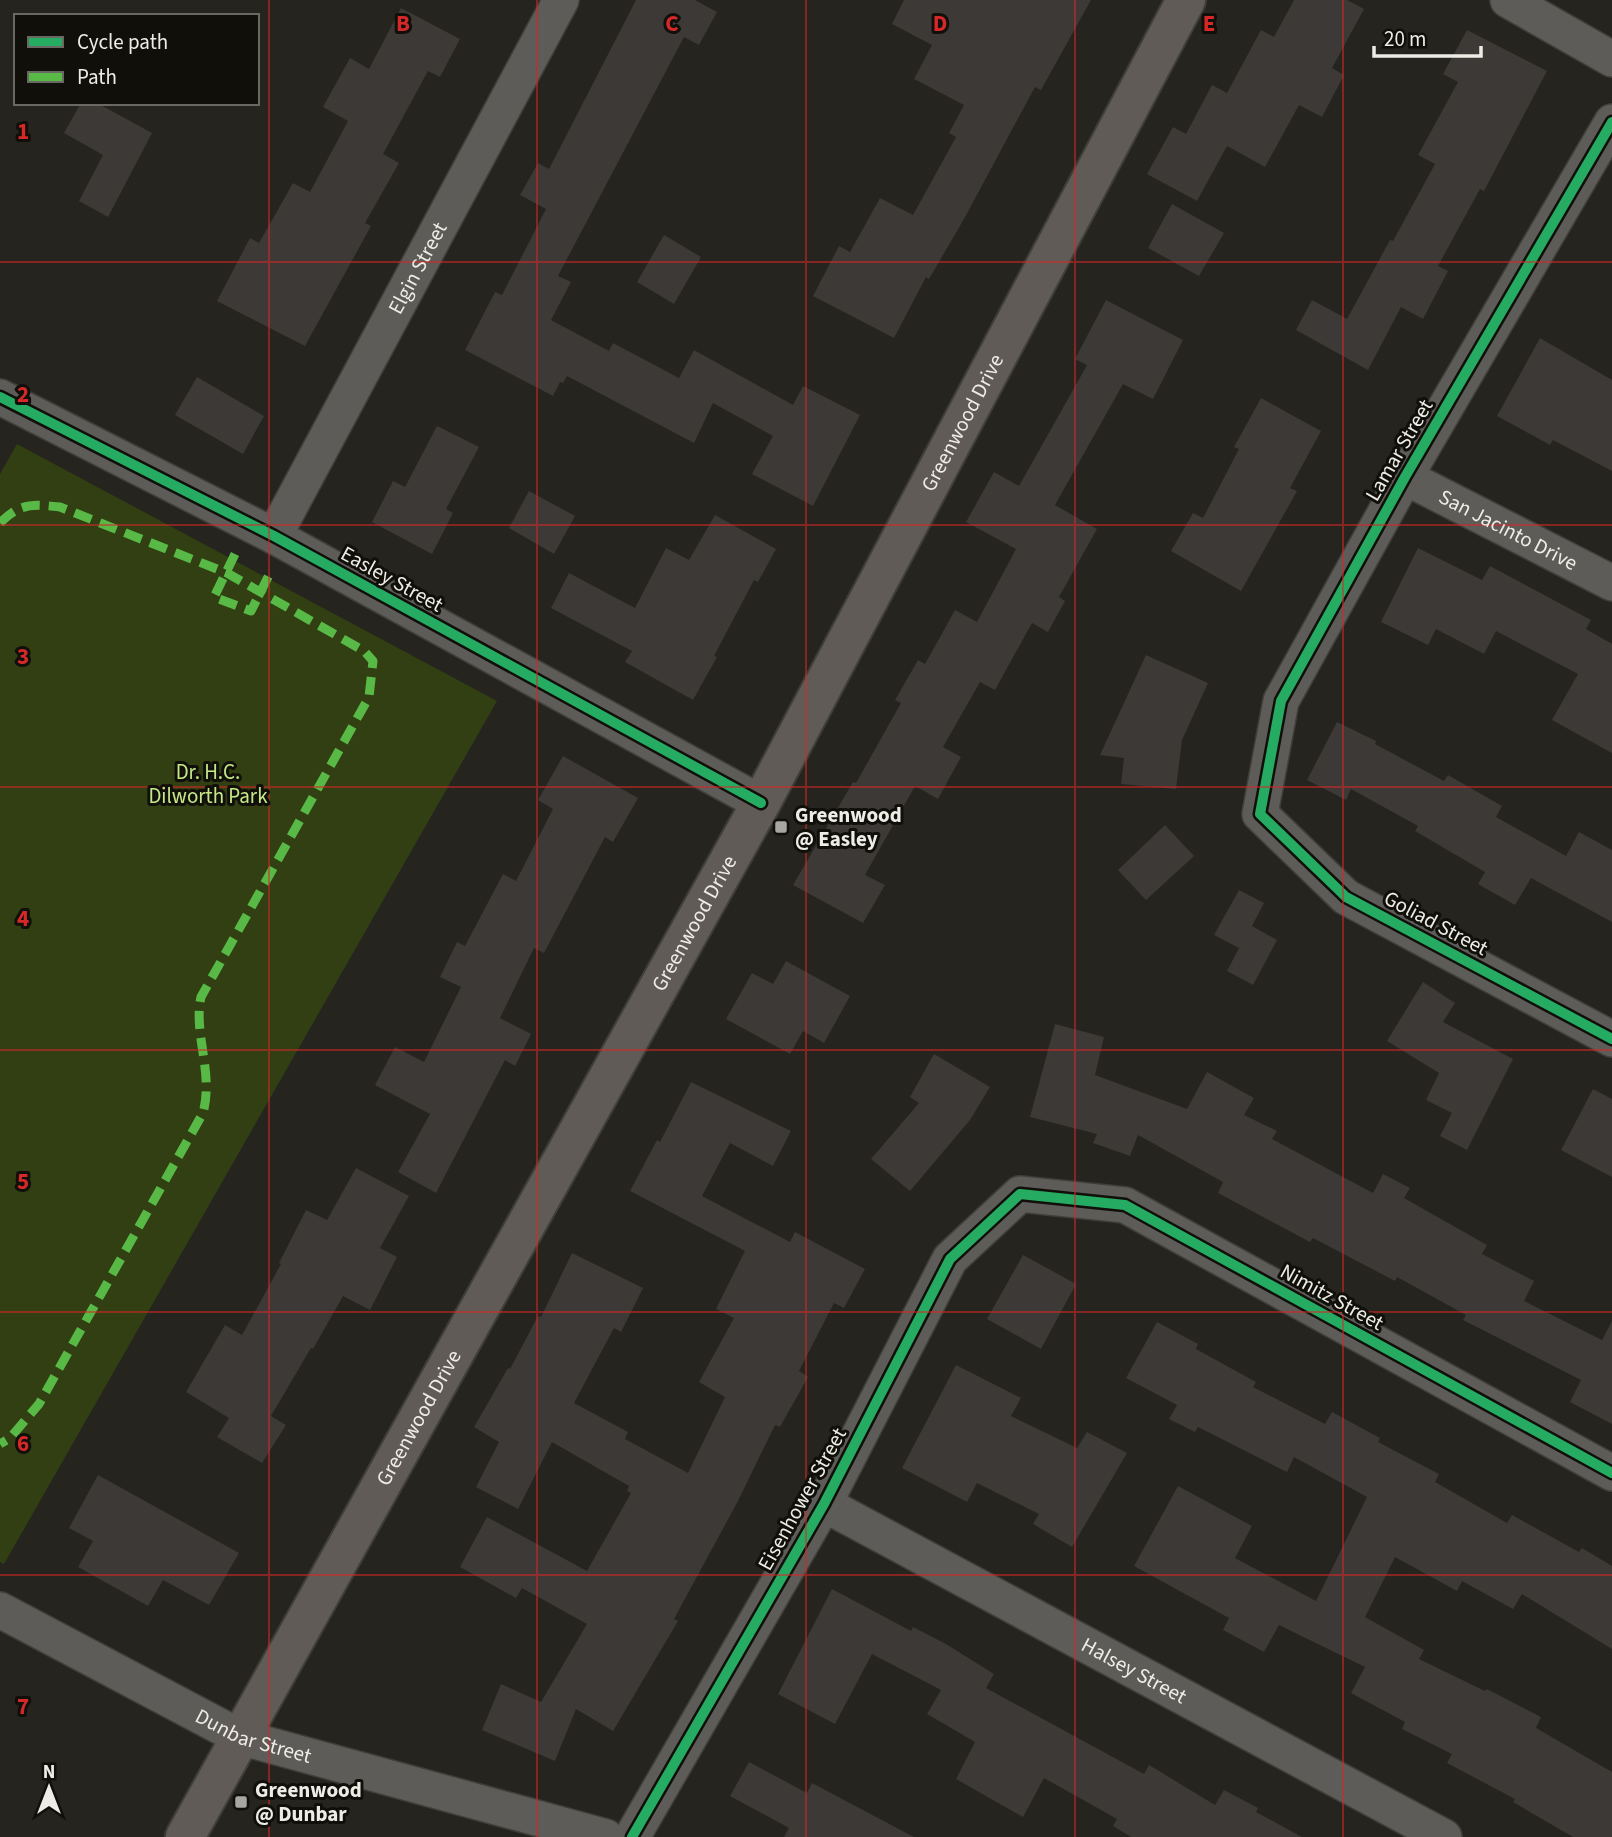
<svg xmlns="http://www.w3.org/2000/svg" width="1612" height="1837" font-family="'Source Sans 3',sans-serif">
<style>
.green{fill:#313f12}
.building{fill:#3c3937}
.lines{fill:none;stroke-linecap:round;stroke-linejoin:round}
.minor-casing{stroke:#3f3e39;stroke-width:38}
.major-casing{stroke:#3f3e39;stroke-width:42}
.minor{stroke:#5d5c58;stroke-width:35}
.major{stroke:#605b56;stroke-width:38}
.quiet{stroke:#58b947;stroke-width:9;stroke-dasharray:18 9;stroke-linecap:butt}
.cycleway-casing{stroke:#100f0a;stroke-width:15}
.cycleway{stroke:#26ab63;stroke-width:10}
.grid{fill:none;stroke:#d62828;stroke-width:2;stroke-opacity:0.55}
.poi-dot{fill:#a8a79f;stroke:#100f0a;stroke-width:2.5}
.labels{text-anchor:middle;stroke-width:6;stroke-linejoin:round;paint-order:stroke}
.street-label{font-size:21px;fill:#eeede5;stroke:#100f0a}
.park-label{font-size:21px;fill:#c5e887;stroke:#100f0a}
.poi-label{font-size:21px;font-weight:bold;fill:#eeede5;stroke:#100f0a;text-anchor:start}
.grid-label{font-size:23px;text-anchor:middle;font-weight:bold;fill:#d62828;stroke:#100f0a;stroke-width:6;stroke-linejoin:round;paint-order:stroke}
</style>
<rect width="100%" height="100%" fill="#25241e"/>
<polygon class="green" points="17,444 497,701 4,1564 0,1562 0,474"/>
<g class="building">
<polygon points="636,0 695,0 717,12 699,45 684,37 558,276 571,282 551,320 609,351 613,343 679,378 694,350 793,405 803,386 860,415 813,506 752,474 773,436 713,403 694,443 567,376 563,383 560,382 553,396 465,350 495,292 502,295 546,209 520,195 538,163 549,169"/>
<polygon points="904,0 1091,0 1041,90 1035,87 964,219 929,279 926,277 894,338 813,296 839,246 850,252 880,198 913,215 956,137 949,133 964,105 914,79 932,45 892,24"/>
<polygon points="1294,0 1347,0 1364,9 1332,68 1344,75 1322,117 1299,105 1265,167 1227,146 1197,201 1147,174 1173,127 1186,134 1212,85 1227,93 1261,30 1274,37"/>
<polygon points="401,8 460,39 440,77 428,71 383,154 399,163 365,223 371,226 305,346 217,301 250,238 259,243 293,183 310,192 348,121 323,107 350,58 369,69"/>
<polygon points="1467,30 1547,71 1484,191 1480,189 1438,266 1448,271 1423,319 1401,307 1368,370 1296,330 1312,300 1347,319 1390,240 1393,241 1435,164 1418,155 1458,82 1443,74"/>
<polygon points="81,103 97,103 152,133 108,217 79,201 103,155 64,133"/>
<polygon points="1172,204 1224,233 1199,276 1148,248"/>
<polygon points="664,235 701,257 674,304 637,282"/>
<polygon points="1106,300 1183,340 1153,399 1123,384 1055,505 1097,529 1059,597 1065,601 1048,632 1032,623 995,690 980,682 943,747 961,757 938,799 915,786 865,875 885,885 863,923 793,885 853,782 856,783 901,703 895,700 918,660 925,664 955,610 977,622 1016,549 966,522 994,472 1019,486 1087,365 1075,359"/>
<polygon points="1540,338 1612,380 1612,471 1553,440 1550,445 1497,416"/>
<polygon points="197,377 264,416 243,454 175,415"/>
<polygon points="1261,398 1321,431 1290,488 1297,491 1241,591 1171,551 1193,513 1203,518 1239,449 1234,447"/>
<polygon points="437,426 479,447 446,509 453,513 432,554 372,522 393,481 405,487"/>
<polygon points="529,491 575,516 554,554 509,528"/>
<polygon points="715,515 776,549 758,582 754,580 714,656 717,657 693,700 625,662 632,651 551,608 569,573 635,608 666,548 689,560"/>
<polygon points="1418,548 1482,580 1490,566 1591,620 1586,629 1612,644 1612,753 1552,720 1578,674 1496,631 1484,654 1436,629 1428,645 1381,622"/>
<polygon points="1146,655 1208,683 1182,740 1176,789 1121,784 1124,758 1100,755"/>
<polygon points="1337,722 1376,741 1375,744 1444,781 1448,775 1502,806 1496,817 1566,856 1579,832 1612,850 1612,922 1531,878 1515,905 1478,884 1485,872 1415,831 1418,826 1351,789 1346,800 1307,780"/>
<polygon points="563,756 638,798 613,842 605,837 544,953 534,948 500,1018 531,1034 515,1066 505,1060 436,1193 398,1172 430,1114 375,1085 395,1047 424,1062 461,987 440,977 457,942 465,946 503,874 516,881 553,809 538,800"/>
<polygon points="1165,825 1194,856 1146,900 1118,870"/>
<polygon points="1239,890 1264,903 1252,926 1277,940 1253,985 1227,971 1239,948 1214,935"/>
<polygon points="786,961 850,996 824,1043 803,1031 790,1054 726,1019 752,973 773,984"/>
<polygon points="1423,982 1455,1003 1443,1022 1513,1059 1467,1150 1440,1136 1452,1113 1426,1100 1439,1073 1387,1041"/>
<polygon points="1055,1024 1104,1037 1095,1075 1187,1109 1207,1072 1254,1098 1244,1115 1277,1131 1272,1139 1373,1193 1383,1174 1410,1188 1404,1198 1487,1245 1482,1254 1534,1281 1524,1301 1602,1340 1612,1321 1612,1424 1570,1402 1581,1380 1463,1320 1466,1315 1397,1277 1395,1281 1313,1238 1310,1242 1218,1193 1223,1182 1138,1135 1130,1156 1093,1143 1097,1134 1030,1117"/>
<polygon points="934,1054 990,1087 970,1120 910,1191 871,1159 919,1103 910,1097"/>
<polygon points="691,1082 791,1131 773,1166 730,1143 702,1196 790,1242 795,1232 865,1269 844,1308 834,1303 799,1371 808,1377 780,1427 775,1425 738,1501 674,1619 678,1621 613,1731 576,1709 555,1761 482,1730 501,1684 541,1702 587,1624 522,1588 516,1598 460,1567 487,1517 587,1571 631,1493 627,1491 629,1486 552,1442 518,1509 476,1487 499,1442 474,1427 508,1368 510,1369 538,1316 541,1317 572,1253 643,1288 621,1332 614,1328 574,1403 628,1432 625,1439 688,1473 725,1397 699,1382 734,1318 716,1309 745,1251 630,1191 657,1140 660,1142"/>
<polygon points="1593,1089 1612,1099 1612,1177 1561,1150"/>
<polygon points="356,1168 409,1196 380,1248 397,1257 370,1310 343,1296 313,1349 311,1348 271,1416 286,1425 262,1463 217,1437 229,1418 186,1392 225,1325 242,1335 281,1264 279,1263 306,1210 327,1220"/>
<polygon points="1023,1255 1076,1284 1041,1349 987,1319"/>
<polygon points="1157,1322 1198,1344 1196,1349 1256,1382 1253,1387 1325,1424 1332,1412 1380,1438 1378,1442 1439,1474 1435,1482 1507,1523 1512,1515 1579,1552 1582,1548 1612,1566 1612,1649 1522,1594 1513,1609 1462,1581 1457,1591 1395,1557 1365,1617 1424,1650 1419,1659 1485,1691 1487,1689 1541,1717 1536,1728 1612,1772 1612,1837 1573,1837 1513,1802 1515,1799 1447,1763 1452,1754 1402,1729 1405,1722 1351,1693 1365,1667 1279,1625 1264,1652 1223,1630 1229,1618 1134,1566 1178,1486 1252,1526 1235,1558 1316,1601 1367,1497 1294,1457 1287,1472 1198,1427 1195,1432 1169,1419 1177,1405 1126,1378"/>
<polygon points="956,1365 1021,1398 1011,1416 1077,1448 1087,1432 1127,1453 1072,1547 1033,1524 1039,1514 977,1483 967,1502 902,1468"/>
<polygon points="98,1475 239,1553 209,1605 163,1580 148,1606 78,1567 93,1541 69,1528"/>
<polygon points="832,1589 911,1631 913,1627 946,1644 994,1674 986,1688 1144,1774 1149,1765 1215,1805 1224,1790 1258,1808 1256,1812 1302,1837 1131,1837 1113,1826 1117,1819 1044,1778 1023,1817 956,1779 975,1742 927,1714 941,1690 872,1654 835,1724 778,1694"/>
<polygon points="749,1762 807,1793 812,1783 914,1837 784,1837 789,1828 730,1796"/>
</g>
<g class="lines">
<defs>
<g id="minor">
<polyline points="1508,0 1612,59"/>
<polyline points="1612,122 1405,477 1281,701 1260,814 1346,897 1612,1039"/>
<polyline points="0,397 274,536 761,803"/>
<path id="s1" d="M1405,477l207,106"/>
<path id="s2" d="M274,536l287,-536"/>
<path id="s3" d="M824,1504l620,333"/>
<path id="s4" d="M0,1610l240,127 366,100"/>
<polyline points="632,1837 824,1504 950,1259 1020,1194 1125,1205 1612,1473"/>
</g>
<g id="major">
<path id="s5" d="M185,1837l576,-1034 425,-803"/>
</g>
</defs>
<use href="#minor" class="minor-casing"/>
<use href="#major" class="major-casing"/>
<use href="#minor" class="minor"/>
<use href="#major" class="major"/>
<g class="quiet">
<path d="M0,523c20,-20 32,-19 60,-16l167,66 137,78 9,10 -4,36 -168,300c-8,37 13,75 2,116l-164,291 -29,34 -10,6"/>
<polyline points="235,554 214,597 251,611 270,573"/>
</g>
<defs>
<g id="cycleway">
<polyline points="1612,122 1405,477 1281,701 1260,814 1346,897 1612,1039"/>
<polyline points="0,397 274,536 761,803"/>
<polyline points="632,1837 824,1504 950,1259 1020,1194 1125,1205 1612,1473"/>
</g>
</defs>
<use href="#cycleway" class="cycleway-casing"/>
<use href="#cycleway" class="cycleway"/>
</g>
<path class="grid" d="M269,0v1837M537,0v1837M806,0v1837M1075,0v1837M1343,0v1837M0,262h1612M0,525h1612M0,787h1612M0,1050h1612M0,1312h1612M0,1575h1612"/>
<g class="poi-dot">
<rect x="774" y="820" width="14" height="14" rx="3.5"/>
<rect x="234" y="1795" width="14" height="14" rx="3.5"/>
</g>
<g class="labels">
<g class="street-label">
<text dy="7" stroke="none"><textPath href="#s2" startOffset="304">Elgin Street</textPath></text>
<text dy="7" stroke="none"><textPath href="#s5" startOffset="1614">Greenwood Drive</textPath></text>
<text transform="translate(1399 450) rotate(-60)" y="7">Lamar Street</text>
<text dy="7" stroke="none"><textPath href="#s1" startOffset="116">San Jacinto Drive</textPath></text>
<text transform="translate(392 579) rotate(29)" y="7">Easley Street</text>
<text dy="7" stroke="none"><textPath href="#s5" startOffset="1046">Greenwood Drive</textPath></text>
<text transform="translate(1436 923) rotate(28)" y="7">Goliad Street</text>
<text transform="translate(1332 1297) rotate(29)" y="7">Nimitz Street</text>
<text dy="7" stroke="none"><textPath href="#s5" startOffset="480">Greenwood Drive</textPath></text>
<text transform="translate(802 1499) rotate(-61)" y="7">Eisenhower Street</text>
<text dy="7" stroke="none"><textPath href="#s3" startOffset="352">Halsey Street</textPath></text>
<text dy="7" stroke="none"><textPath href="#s4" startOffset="284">Dunbar Street</textPath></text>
</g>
<g class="park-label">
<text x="208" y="779">Dr. H.C.<tspan x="208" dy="24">Dilworth Park</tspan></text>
</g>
<g class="poi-label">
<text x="795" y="822">Greenwood<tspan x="795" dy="24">@ Easley</tspan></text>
<text x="255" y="1797">Greenwood<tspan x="255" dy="24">@ Dunbar</tspan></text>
</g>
</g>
<g class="grid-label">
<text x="403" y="31">B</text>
<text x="672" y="31">C</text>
<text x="940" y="31">D</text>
<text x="1209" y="31">E</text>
<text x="23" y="139">1</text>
<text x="23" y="402">2</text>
<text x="23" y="664">3</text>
<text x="23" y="926">4</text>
<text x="23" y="1189">5</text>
<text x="23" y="1451">6</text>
<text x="23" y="1714">7</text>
</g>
<rect x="14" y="14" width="245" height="91" fill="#100f0a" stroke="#696862" stroke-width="2"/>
<rect x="28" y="37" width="35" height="10" fill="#26ab63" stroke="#696862" stroke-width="2"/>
<text x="77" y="49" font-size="21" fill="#eeede5">Cycle path</text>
<rect x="28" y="72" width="35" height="10" fill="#58b947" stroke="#696862" stroke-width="2"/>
<text x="77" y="84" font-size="21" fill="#eeede5">Path</text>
<g transform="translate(49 1788)" stroke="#100f0a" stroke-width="5" paint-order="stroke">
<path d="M0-5L12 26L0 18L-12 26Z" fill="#eeede5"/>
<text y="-10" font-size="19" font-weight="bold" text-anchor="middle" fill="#eeede5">N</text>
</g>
<path d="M1374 46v10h107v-10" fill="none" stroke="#eeede5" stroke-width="3.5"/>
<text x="1384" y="46" font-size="21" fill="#eeede5" stroke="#100f0a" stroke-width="5" paint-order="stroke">20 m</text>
</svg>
